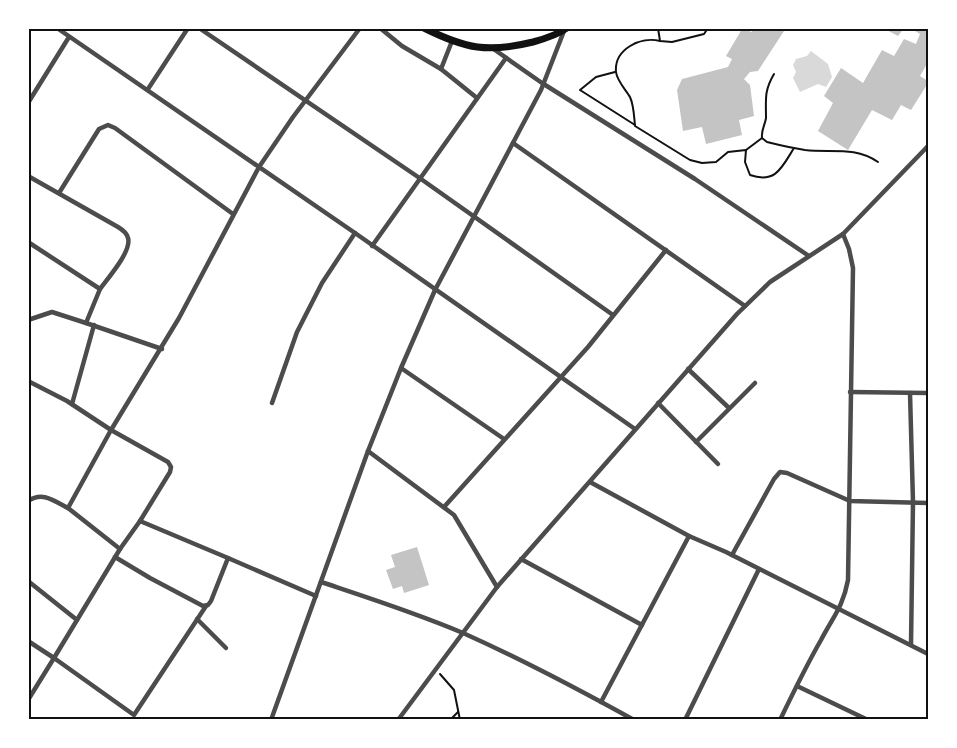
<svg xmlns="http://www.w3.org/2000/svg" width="957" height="748" font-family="'Golos Text',sans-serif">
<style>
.water{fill:#d9d9d9}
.building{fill:#c4c4c4}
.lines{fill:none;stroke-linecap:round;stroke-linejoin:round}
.path{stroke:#111;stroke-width:2}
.minor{stroke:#4c4c4c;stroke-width:4.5}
.secondary{stroke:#111;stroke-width:7}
.neatline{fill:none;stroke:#111;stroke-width:2}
</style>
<rect width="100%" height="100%" fill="#fff"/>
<polygon class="water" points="811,51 828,64 832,77 826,87 818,84 800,92 793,78 796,72 793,65 796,59 807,56"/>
<g class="building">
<polygon points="753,28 786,28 758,71 750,72 744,79 750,85 754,116 739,120 742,135 706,144 702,127 683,131 677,90 682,79 728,67 732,59 726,56 742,29 752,32"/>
<polygon points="883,28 904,28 898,36"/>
<polygon points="910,28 928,28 928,62 920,76 928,81 928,83 911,110 901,105 892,120 872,110 848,150 818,131 833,103 824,96 841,68 863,83 882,50 894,56 904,39 916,44 920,34"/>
<polygon points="417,547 429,585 404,593 402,586 393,589 386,570 395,567 391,555"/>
</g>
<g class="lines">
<g class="path">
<polyline points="658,28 660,41 672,42 704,34 708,28"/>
<path d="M660,41c-19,-5 -46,8 -44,31 1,9 10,18 14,25 4,9 4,19 5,29l55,34 12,3 14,-1 12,-10 18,-2 -1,12 5,13c26,9 32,-8 44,-27"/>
<polyline points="615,72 596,77 580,90 635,125"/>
<path d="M774,74c-10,17 -8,25 -8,44 -1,7 -5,12 -4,20l5,4c12,3 25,6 38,8 26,3 50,-4 73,12"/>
<polyline points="746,150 762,138"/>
<polyline points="440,674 454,690 460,720"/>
<polyline points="450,720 458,712"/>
</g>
<g class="minor">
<polyline points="57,28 355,233 635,429"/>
<polyline points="199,28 421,179 613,315"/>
<polyline points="380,28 402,46 441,69"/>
<polyline points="452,41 441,69 477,98"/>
<polyline points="495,50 542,83 695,179 809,256"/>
<polyline points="148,89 188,28"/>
<polyline points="28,103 69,37"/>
<polyline points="513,143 745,306"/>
<path d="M28,176l90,51c5,3 9,6 10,11 4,13 -20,40 -28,51l-72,-47"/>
<polyline points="59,193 99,129 108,125 115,128 233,214"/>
<polyline points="372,246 506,58"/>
<polyline points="100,289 86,323 162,349"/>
<polyline points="28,320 52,312 86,323"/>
<polyline points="401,368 504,439"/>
<polyline points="688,369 729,408"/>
<polyline points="28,381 67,401 111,430 168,462 171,467 170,472 140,521"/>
<polyline points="850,392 928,393"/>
<polyline points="910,393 913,502 911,645"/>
<polyline points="272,403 297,332 322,283 355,233"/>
<polyline points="658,403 718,464"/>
<polyline points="72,404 94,325"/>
<polyline points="696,442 755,383"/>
<polyline points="368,451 454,515 497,587"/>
<polyline points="590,482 689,536 726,552 928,654"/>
<path d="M28,501c15,-10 26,0 40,7"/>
<polyline points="444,507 588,347 666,250"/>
<polyline points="120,549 68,508 111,430 179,318 259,167 293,117 360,28"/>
<polyline points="732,555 774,479 780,472 787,473 850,501 928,503"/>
<polyline points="115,557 150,578 203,606 208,605 211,601 228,558 316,596"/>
<polyline points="521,559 642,625"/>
<polyline points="28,581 77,620"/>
<path d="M321,582c48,16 95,31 142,51 58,26 115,56 171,87"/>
<polyline points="206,606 134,715 54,658 120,549 140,521 228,558"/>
<polyline points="197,619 226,648"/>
<polyline points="28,641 54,658 28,700"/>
<polyline points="797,686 868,720"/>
<polyline points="601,702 689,536"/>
<polyline points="271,720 368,451 401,368 435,290 541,90 564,31"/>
<polyline points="398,720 497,587 737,314 770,282 843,234 928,146"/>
<polyline points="685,720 759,569"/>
<path d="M780,720c13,-27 26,-54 41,-80 12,-23 22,-33 27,-60l5,-312 -4,-19 -6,-15"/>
</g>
<path class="secondary" d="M424,28c42,21 64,25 109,14 11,-3 24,-7 34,-14"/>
</g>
<rect width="957" height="748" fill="none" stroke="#ffffff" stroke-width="60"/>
<rect x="30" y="30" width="897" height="688" class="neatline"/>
</svg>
